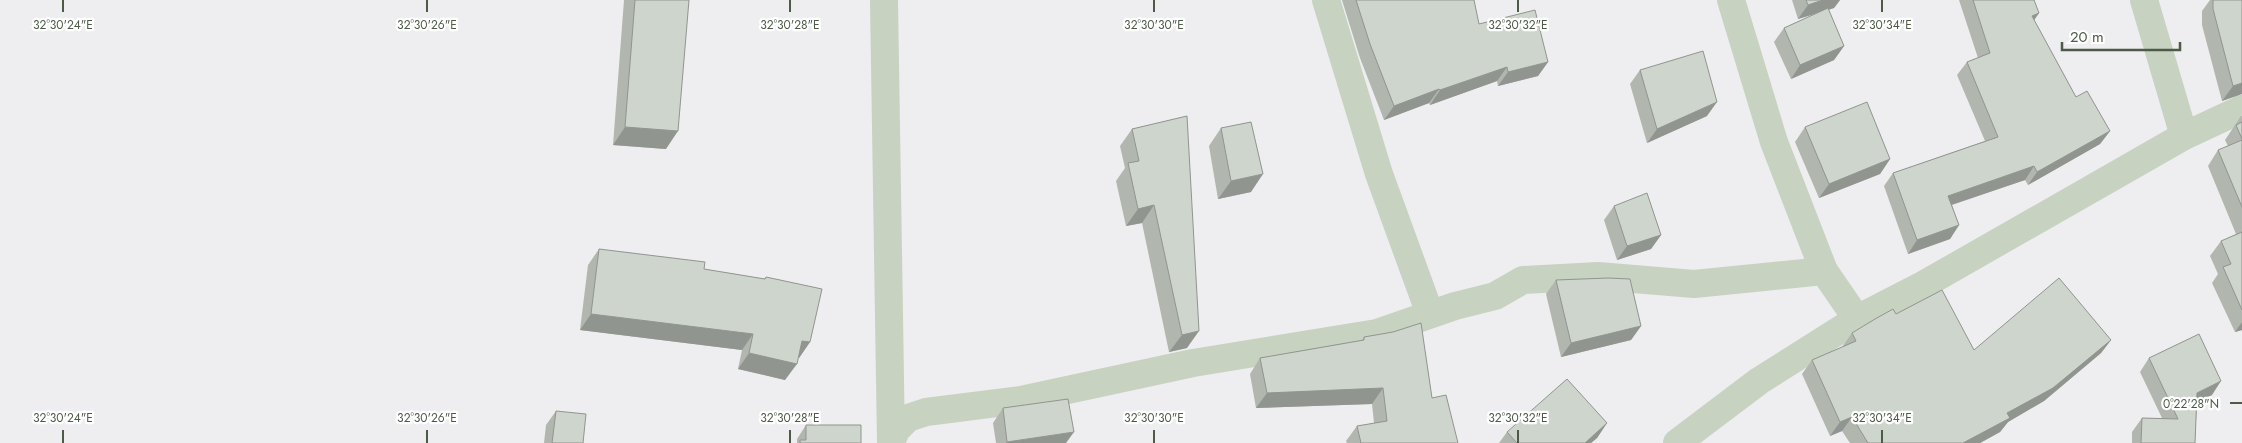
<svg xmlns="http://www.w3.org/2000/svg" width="2242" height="443" font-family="Jost,sans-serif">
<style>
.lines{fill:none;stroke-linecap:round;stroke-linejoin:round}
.minor{stroke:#c7d2c1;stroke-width:28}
.wall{fill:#b1b7af}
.shaded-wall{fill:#90958f}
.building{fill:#ced5cc;stroke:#90958f}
.ticks{fill:none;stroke:#4d5a47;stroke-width:2}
.ticks-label{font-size:12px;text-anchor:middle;fill:#4d5a47;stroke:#fff;stroke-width:4.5;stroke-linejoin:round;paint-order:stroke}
</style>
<rect width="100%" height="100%" fill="#eeedf0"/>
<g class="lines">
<g class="minor">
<polyline points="884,0 891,443"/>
<polyline points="1326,0 1379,174 1430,314"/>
<polyline points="1731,0 1774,142 1824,271 1857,319"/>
<polyline points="2144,0 2184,136"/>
<polyline points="891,443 896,430 908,418 926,412 1021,400 1193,363 1377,333 1455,306 1495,296 1523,280 1598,276 1694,284 1824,271"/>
<polyline points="1677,443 1759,381 1857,319 1923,285 2184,136 2242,109"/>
</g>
</g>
<g class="wall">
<polygon points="624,0 689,0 666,149 613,145"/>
<polygon points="1342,0 1474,0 1479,24 1548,62 1538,76 1498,86 1497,81 1430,105 1429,103 1384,120 1360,58"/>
<polygon points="1792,0 1840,0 1834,8 1828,10 1844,46 1834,60 1791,79 1774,42 1784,28 1818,13 1798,19"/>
<polygon points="1959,0 2034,0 2039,13 2034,20 2076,97 2110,131 2100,144 2028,185 2025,180 1952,205 1959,225 1950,239 1908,254 1884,186 1893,173 1985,141 1957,75 1967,62 1978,58"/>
<polygon points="2210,0 2242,0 2242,94 2222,101 2202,25 2202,11"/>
<polygon points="1640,70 1707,116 1647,143 1630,84"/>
<polygon points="1187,116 1187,348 1169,352 1142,223 1126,226 1116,181 1125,168 1120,146 1132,129"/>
<polygon points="2241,116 2242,116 2242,330 2235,332 2212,283 2218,274 2210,256 2221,241 2236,234 2208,166 2218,150 2228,146 2225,140"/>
<polygon points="1805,127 1890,159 1880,174 1819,198 1795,142"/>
<polygon points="1221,128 1251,192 1218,199 1209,146"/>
<polygon points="1614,206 1661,235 1651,249 1617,260 1604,220"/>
<polygon points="599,249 704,269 764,279 766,277 810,342 799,358 798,358 785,380 738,369 742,350 580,330 588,265"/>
<polygon points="1556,280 1641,326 1631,340 1561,357 1546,294"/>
<polygon points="1896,314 1974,350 2111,340 2101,353 2044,401 2008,422 2000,432 1980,443 1850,443 1842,431 1830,436 1802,374 1812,360 1842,347 1852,333"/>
<polygon points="1364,337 1432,398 1458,443 1347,443 1346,441 1357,426 1374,423 1372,404 1256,408 1250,374 1260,358 1362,340"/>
<polygon points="2149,358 2212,395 2197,402 2195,443 2132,443 2132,432 2142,418 2162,418 2140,372"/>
<polygon points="1003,408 1066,443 996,443 993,423"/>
<polygon points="556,411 583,443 544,443 546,425"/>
<polygon points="1607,423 1597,438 1591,443 1499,443 1507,432"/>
<polygon points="806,425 861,443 797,443 797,439"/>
</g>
<g class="shaded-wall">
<polygon points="1823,0 1840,0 1834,8 1798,19 1808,5"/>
<polygon points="2039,13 2030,26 2032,16"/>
<polygon points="1844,46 1834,60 1791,79 1800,65"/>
<polygon points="1548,62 1538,76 1498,86 1508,72"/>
<polygon points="1507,67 1497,81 1430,105 1440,90"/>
<polygon points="2242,83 2242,94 2222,101 2233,86"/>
<polygon points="1439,89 1429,103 1384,120 1394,106"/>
<polygon points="1717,102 1707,116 1647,143 1657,129"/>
<polygon points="625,127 678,131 666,149 613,145"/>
<polygon points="2110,131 2100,144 2028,185 2037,172"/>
<polygon points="1890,159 1880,174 1819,198 1829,184"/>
<polygon points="2034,166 2025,180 1939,209 1948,196"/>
<polygon points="1263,174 1251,192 1218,199 1231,181"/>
<polygon points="1154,205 1142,223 1126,226 1138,209"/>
<polygon points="1959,225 1950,239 1908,254 1917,240"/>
<polygon points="1661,235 1651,249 1617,260 1627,246"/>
<polygon points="591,314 753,334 742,350 580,330"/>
<polygon points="2242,322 2242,330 2235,332"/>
<polygon points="1641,326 1631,340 1561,357 1571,343"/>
<polygon points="1199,331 1187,348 1169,352 1182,335"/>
<polygon points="2111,340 2101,353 2044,401 2008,422 2000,432 1980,443 1963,443 2007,413"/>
<polygon points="802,341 810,342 799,358 791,357"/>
<polygon points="749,353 797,364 785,380 738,369"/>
<polygon points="2221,381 2212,395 2187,407 2197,393"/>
<polygon points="1383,388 1372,404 1256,408 1267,393"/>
<polygon points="1852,417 1842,431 1830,436 1840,422"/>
<polygon points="1607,423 1597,438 1591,443 1585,443"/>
<polygon points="1074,432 1066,443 1006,443 1007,442"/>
</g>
<g class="building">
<polygon points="635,0 689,0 678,131 625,127"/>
<polygon points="1356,0 1474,0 1479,24 1535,10 1548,62 1508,72 1507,67 1440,90 1439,89 1394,106 1370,44"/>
<polygon points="1806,0 1823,0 1808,5"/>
<polygon points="1973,0 2034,0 2039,13 2032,16 2076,97 2087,91 2110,131 2037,172 2034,166 1948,196 1959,225 1917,240 1893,173 1998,137 1967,62 1990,53"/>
<polygon points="2213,0 2242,0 2242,83 2233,86 2213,9"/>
<polygon points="1828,8 1844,46 1800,65 1784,28"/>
<polygon points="1703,51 1717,102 1657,129 1640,70"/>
<polygon points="1867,102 1890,159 1829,184 1805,127"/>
<polygon points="1187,116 1199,331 1182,335 1154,205 1138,209 1128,163 1139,161 1132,129"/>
<polygon points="1251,122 1263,174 1231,181 1221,128"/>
<polygon points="2242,122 2242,139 2236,125"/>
<polygon points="2242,140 2242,207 2218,150"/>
<polygon points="1647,193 1661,235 1627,246 1614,206"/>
<polygon points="2242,232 2242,310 2223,267 2231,264 2221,241"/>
<polygon points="599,249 705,262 704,269 765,279 766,277 822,289 810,342 802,341 797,364 749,353 753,334 591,314"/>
<polygon points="1608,278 1630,279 1641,326 1571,343 1556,280"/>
<polygon points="2059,278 2111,340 2053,388 2007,413 2010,418 1963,443 1868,443 1852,417 1840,422 1812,360 1856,341 1852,333 1875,319 1893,309 1896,314 1942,290 1974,350"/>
<polygon points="1421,323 1432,398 1446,395 1458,443 1361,443 1357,426 1387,421 1383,388 1267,393 1260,358 1364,340 1364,337 1393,332"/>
<polygon points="2199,334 2221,381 2197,393 2195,443 2141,443 2142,418 2178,419 2149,358"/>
<polygon points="1567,379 1607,423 1585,443 1517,443 1507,432"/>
<polygon points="1068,399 1074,432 1007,442 1003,408"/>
<polygon points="556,411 586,414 583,443 552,443"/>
<polygon points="806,425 861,425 861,443 800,443 800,440 806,440"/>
</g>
<path class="ticks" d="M63,0v12M427,0v12M790,0v12M1154,0v12M1518,0v12M1882,0v12M2230,403h12M63,430v13M427,430v13M790,430v13M1154,430v13M1518,430v13M1882,430v13"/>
<g class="ticks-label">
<text x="63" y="29">32°30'24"E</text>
<text x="427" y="29">32°30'26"E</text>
<text x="790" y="29">32°30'28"E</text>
<text x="1154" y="29">32°30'30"E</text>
<text x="1518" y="29">32°30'32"E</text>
<text x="1882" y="29">32°30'34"E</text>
<text x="2191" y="408">0°22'28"N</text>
<text x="63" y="422">32°30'24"E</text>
<text x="427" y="422">32°30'26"E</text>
<text x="790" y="422">32°30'28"E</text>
<text x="1154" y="422">32°30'30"E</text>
<text x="1518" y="422">32°30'32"E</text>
<text x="1882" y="422">32°30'34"E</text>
</g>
<path d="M2062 42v8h118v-8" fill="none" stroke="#4d5a47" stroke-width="2.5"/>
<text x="2070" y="42" font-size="15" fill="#4d5a47" stroke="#ffffff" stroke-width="4" paint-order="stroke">20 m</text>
</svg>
